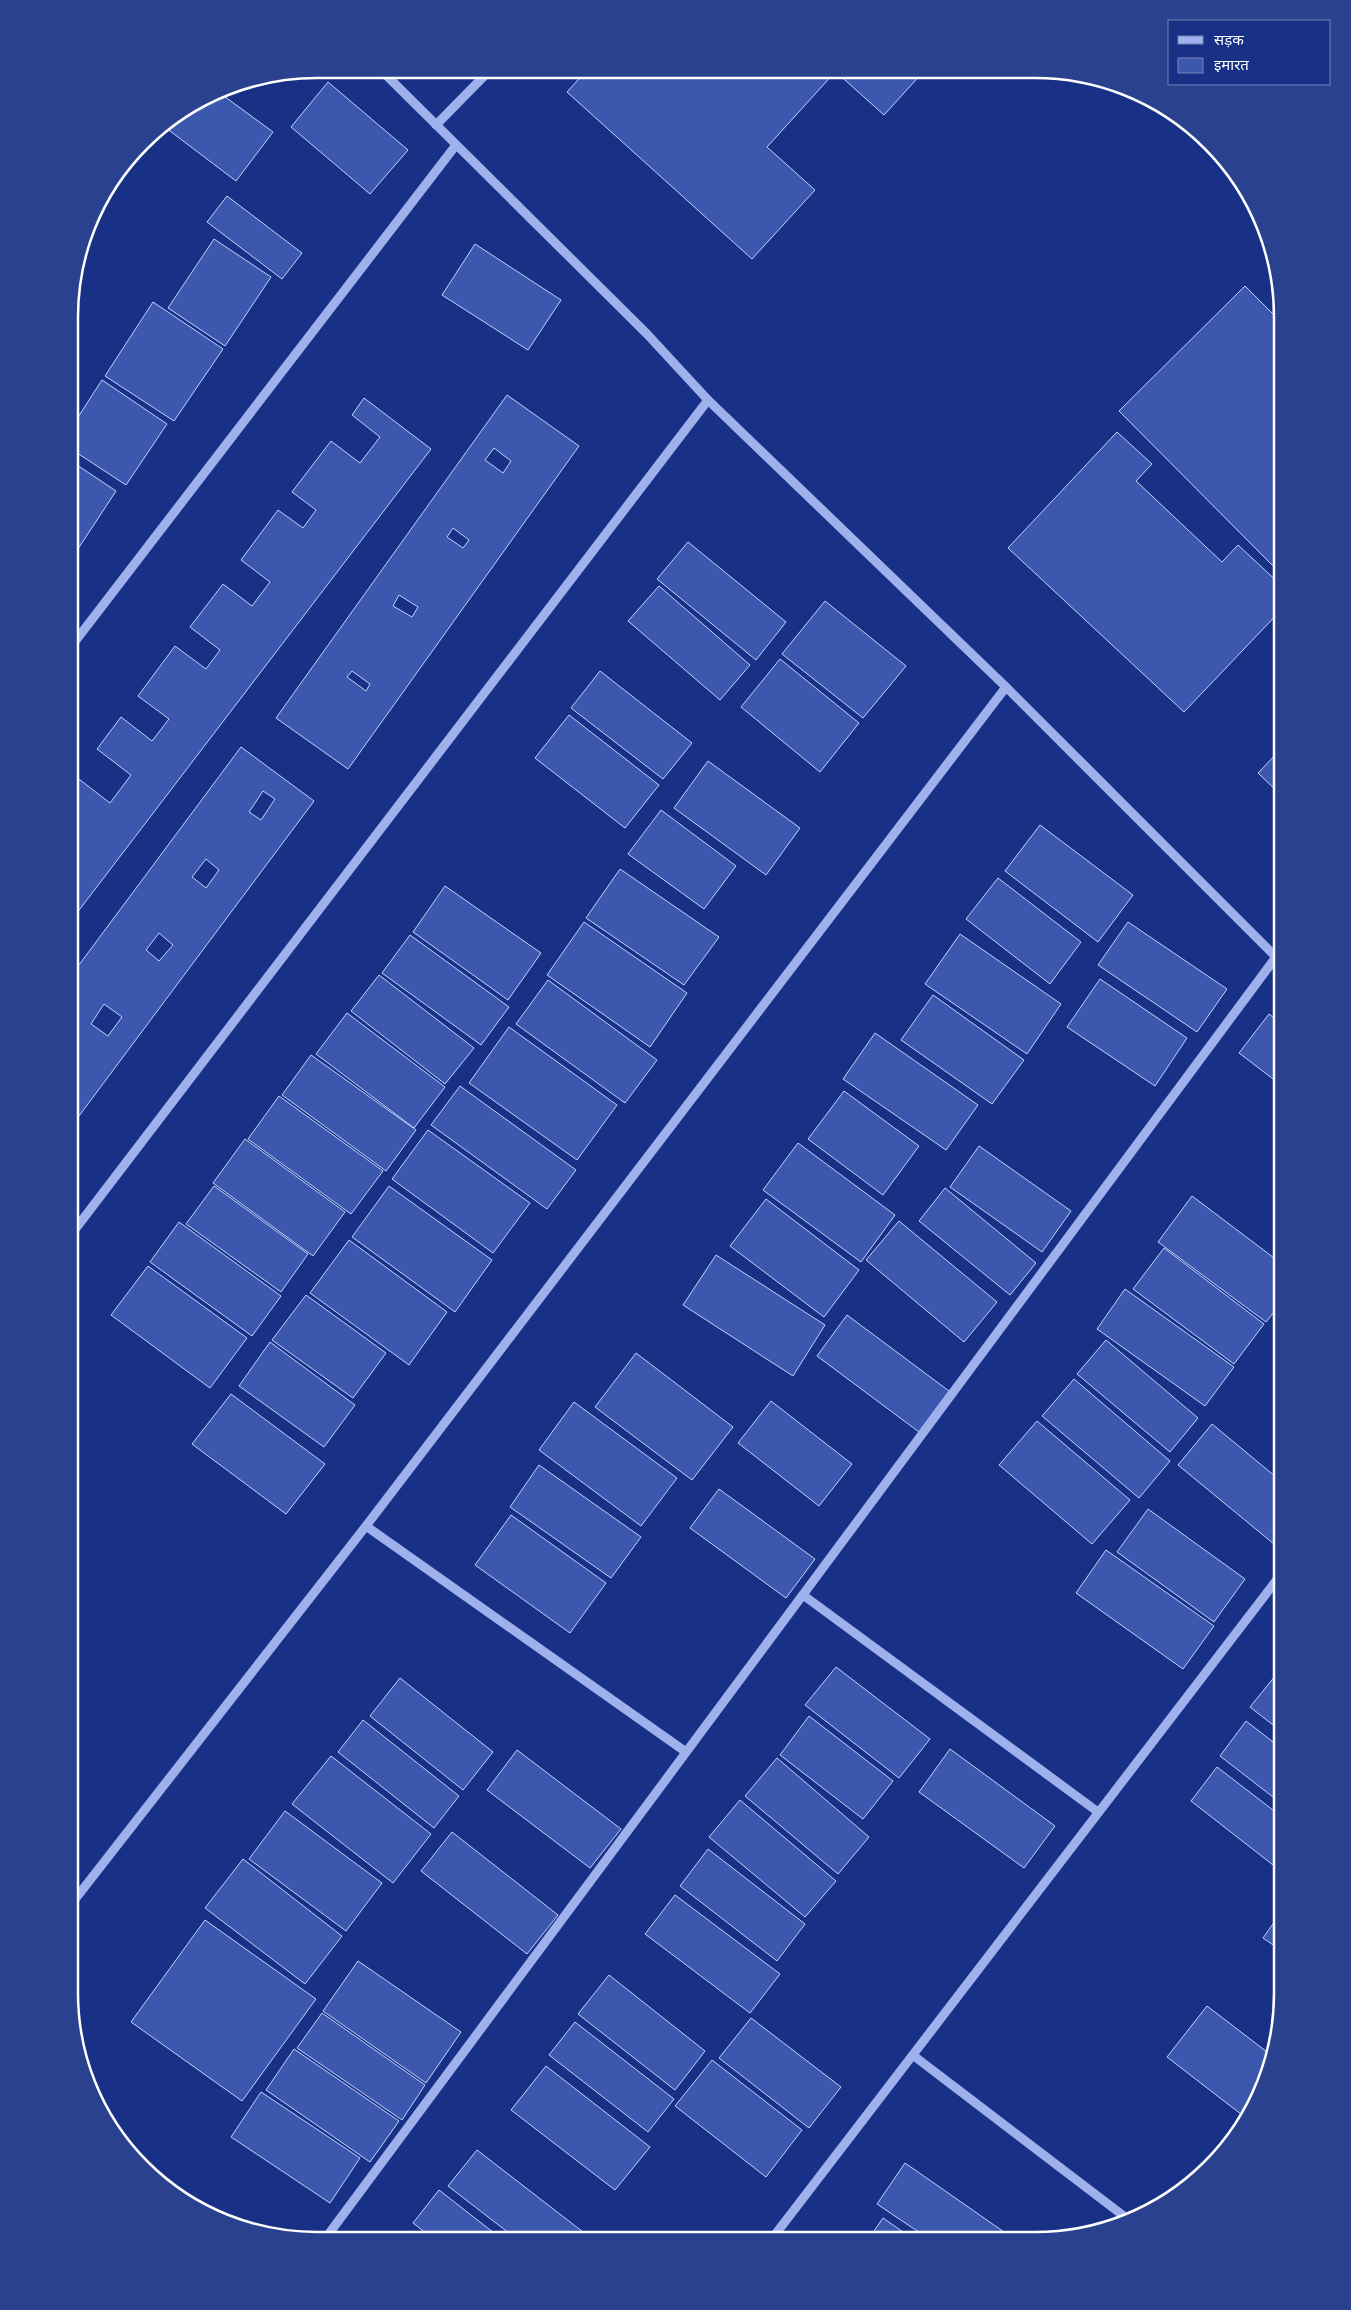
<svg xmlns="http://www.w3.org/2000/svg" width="1351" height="2310" font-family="Inter,'Noto Sans Devanagari',sans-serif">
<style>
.building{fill:#3c58ae;stroke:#c3d1f9;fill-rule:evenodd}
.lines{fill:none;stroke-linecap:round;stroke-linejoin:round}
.minor{stroke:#9eb1ed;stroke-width:9}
.rim{fill:none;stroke:#fff;stroke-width:2.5}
</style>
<rect width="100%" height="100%" fill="#183186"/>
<g class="building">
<polygon points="587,70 835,72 767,147 815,190 752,259 567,92"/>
<polygon points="836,72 923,72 884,115"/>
<polygon points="328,82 408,150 370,194 291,127"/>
<polygon points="217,91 273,132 236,181 162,125"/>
<polygon points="227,196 302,253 282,279 207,222"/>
<polygon points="214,239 271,277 225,346 168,308"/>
<polygon points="475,244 561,300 528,350 442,295"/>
<polygon points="1245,286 1282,323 1282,575 1119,411"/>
<polygon points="153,302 223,349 174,421 105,376"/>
<polygon points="102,380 167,424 126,485 71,449 71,428"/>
<path d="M507,395l72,51 -231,323 -72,-51zM494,448l17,13 -8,12 -18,-13zM453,528l16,12 -6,8 -16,-11zM399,595l19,12 -6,10 -19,-11zM352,671l18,13 -4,7 -19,-14z"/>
<polygon points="364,398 431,449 70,922 70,783 75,776 110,803 131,775 97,749 121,717 152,741 169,719 138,696 175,646 206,669 220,650 190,627 223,584 252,606 270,582 241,560 278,510 303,528 316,510 292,492 331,441 360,463 380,437 352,415"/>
<polygon points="1117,432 1152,464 1136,481 1222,562 1238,545 1282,586 1282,609 1184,712 1008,548"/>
<polygon points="71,461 116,491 74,555 71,553"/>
<polygon points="688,542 786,622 756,660 657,579"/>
<polygon points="659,586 750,665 720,700 628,621"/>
<polygon points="825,601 906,666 863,718 782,654"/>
<polygon points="780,659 859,723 820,772 741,707"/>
<polygon points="600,671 692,743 663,779 571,708"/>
<polygon points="569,715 659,785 625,828 535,758"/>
<path d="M241,747l73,54 -244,327v-151zM263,791l12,8 -14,21 -12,-8zM206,859l13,11 -13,18 -14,-11zM159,933l14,12 -14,16 -13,-11zM104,1004l18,13 -14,19 -17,-12z"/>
<polygon points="1282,748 1282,796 1258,773"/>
<polygon points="708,761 800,828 766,875 674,808"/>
<polygon points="661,810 736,866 704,909 628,854"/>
<polygon points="1040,825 1133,895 1098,942 1005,871"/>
<polygon points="620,869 719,937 684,985 586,918"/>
<polygon points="998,878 1081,942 1050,984 966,919"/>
<polygon points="445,886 541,953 508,1000 413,932"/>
<polygon points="584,922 687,993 650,1047 547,975"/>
<polygon points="1128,922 1227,989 1197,1032 1098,965"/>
<polygon points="960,934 1061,1004 1027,1054 925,984"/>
<polygon points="410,935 509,1007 481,1045 382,973"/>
<polygon points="379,975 474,1048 445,1084 351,1011"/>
<polygon points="1100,979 1187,1038 1155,1086 1067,1027"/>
<polygon points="548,980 657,1060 625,1103 516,1024"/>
<polygon points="933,995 1024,1060 992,1104 901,1040"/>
<polygon points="347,1013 445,1087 414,1128 316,1054"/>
<polygon points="1269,1014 1282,1024 1281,1085 1239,1053"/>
<polygon points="509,1027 617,1105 577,1160 469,1083"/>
<polygon points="875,1033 978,1105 946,1150 843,1079"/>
<polygon points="311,1055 416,1130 386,1171 282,1095"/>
<polygon points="460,1086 576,1170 547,1209 431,1125"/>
<polygon points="844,1091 919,1146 883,1195 808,1139"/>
<polygon points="279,1096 383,1171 351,1214 248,1139"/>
<polygon points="428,1130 530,1203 493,1253 392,1179"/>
<polygon points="245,1139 345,1212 313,1256 213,1183"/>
<polygon points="798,1143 895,1215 861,1262 763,1190"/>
<polygon points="979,1146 1071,1211 1042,1252 950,1187"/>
<polygon points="214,1186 308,1254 281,1292 186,1224"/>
<polygon points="389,1186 492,1260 455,1312 352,1237"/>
<polygon points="945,1188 1036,1263 1010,1295 919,1221"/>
<polygon points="1192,1196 1282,1264 1282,1302 1266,1322 1158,1242"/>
<polygon points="766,1199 859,1270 824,1317 730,1246"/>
<polygon points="899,1221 997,1302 964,1342 866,1260"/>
<polygon points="179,1222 281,1296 252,1336 150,1262"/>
<polygon points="349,1240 447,1312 409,1365 310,1293"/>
<polygon points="1164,1248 1264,1324 1234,1364 1133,1289"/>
<polygon points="716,1255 825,1325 793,1376 683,1305"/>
<polygon points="148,1266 247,1338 210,1388 111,1315"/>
<polygon points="1125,1289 1234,1367 1205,1406 1097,1329"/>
<polygon points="306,1295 386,1353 353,1398 272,1340"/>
<polygon points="847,1315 949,1391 919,1432 817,1356"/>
<polygon points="1106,1340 1198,1418 1170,1452 1077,1374"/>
<polygon points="270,1342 355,1405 324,1447 239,1386"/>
<polygon points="636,1353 733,1427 692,1480 595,1407"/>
<polygon points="1074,1379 1170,1461 1139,1498 1042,1416"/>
<polygon points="231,1394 325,1464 286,1514 192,1444"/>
<polygon points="771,1401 852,1464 819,1506 738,1443"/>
<polygon points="574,1402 677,1478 641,1526 539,1450"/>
<polygon points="1037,1421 1130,1500 1092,1544 999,1465"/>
<polygon points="1212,1424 1282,1482 1282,1535 1274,1544 1178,1465"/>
<polygon points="539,1465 641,1537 611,1578 510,1507"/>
<polygon points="719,1489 815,1559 786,1598 690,1528"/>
<polygon points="1148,1509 1245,1579 1214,1622 1117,1552"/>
<polygon points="511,1515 606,1583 570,1633 475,1565"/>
<polygon points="1106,1550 1214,1626 1183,1669 1076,1593"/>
<polygon points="836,1667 930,1739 899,1778 805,1705"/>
<polygon points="1280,1670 1282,1672 1282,1732 1250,1707"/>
<polygon points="400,1678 493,1752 463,1790 370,1716"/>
<polygon points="809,1716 893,1781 863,1819 780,1755"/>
<polygon points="363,1720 459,1796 434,1828 338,1752"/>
<polygon points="1246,1721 1282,1749 1282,1804 1220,1756"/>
<polygon points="950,1749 1055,1826 1024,1868 919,1792"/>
<polygon points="517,1750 621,1829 590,1868 487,1790"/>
<polygon points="331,1756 431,1834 393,1883 292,1804"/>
<polygon points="777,1758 869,1837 838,1874 745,1796"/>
<polygon points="1217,1767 1282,1817 1282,1872 1191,1801"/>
<polygon points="740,1800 836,1881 805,1917 709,1837"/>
<polygon points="285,1811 382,1883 346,1931 249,1859"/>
<polygon points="452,1832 558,1915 527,1954 421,1871"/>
<polygon points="708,1849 805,1924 777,1961 680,1886"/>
<polygon points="243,1859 342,1936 305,1984 205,1908"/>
<polygon points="675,1895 780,1974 750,2013 645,1934"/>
<polygon points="1282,1911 1282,1951 1263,1938"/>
<polygon points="205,1920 316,1999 242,2101 131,2022"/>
<polygon points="358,1961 461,2032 426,2083 323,2011"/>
<polygon points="609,1975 705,2051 675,2090 578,2014"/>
<polygon points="1207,2006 1271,2055 1263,2088 1246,2118 1167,2057"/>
<polygon points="322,2013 425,2085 402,2120 297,2048"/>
<polygon points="751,2018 841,2087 809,2128 719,2058"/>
<polygon points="575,2022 674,2099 648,2132 549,2055"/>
<polygon points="294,2049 399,2121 370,2162 266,2090"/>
<polygon points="712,2060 802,2130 766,2177 675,2106"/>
<polygon points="546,2066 650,2147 615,2190 511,2110"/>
<polygon points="261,2092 360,2158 330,2203 231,2137"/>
<polygon points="477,2150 583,2232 576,2240 518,2240 448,2186"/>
<polygon points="905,2163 1017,2241 932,2241 877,2204"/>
<polygon points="439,2190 503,2240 435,2240 413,2223"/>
<polygon points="883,2218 916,2241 867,2241"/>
</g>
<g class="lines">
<g class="minor">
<polyline points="380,69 647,334 708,400 1006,687 1282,963"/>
<polyline points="436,125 490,70"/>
<polyline points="70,648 456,145"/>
<polyline points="70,1236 708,400"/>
<polyline points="366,1526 686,1752"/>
<polyline points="803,1595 1098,1812"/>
<polyline points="69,1907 366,1526 1006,687"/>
<polyline points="914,2056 1129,2220"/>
<polyline points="325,2239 1276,957"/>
<polyline points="771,2240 1282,1573"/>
</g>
</g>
<path d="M0 0H1351V2310H0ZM317 78H1035A239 239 0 0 1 1274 317V1993A239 239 0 0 1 1035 2232H317A239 239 0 0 1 78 1993V317A239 239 0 0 1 317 78Z" fill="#2a4190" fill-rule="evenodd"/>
<path class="rim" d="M317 78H1035A239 239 0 0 1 1274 317V1993A239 239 0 0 1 1035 2232H317A239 239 0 0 1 78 1993V317A239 239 0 0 1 317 78Z"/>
<rect x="1168" y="20" width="162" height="65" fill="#183186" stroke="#7483b6"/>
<rect x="1178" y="36" width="25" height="8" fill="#9eb1ed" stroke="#7483b6"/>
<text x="1214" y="45" font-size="15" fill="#ffffff">सड़क</text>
<rect x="1178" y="58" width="25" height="15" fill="#3c58ae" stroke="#7483b6"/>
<text x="1214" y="70" font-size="15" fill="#ffffff">इमारत</text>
</svg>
